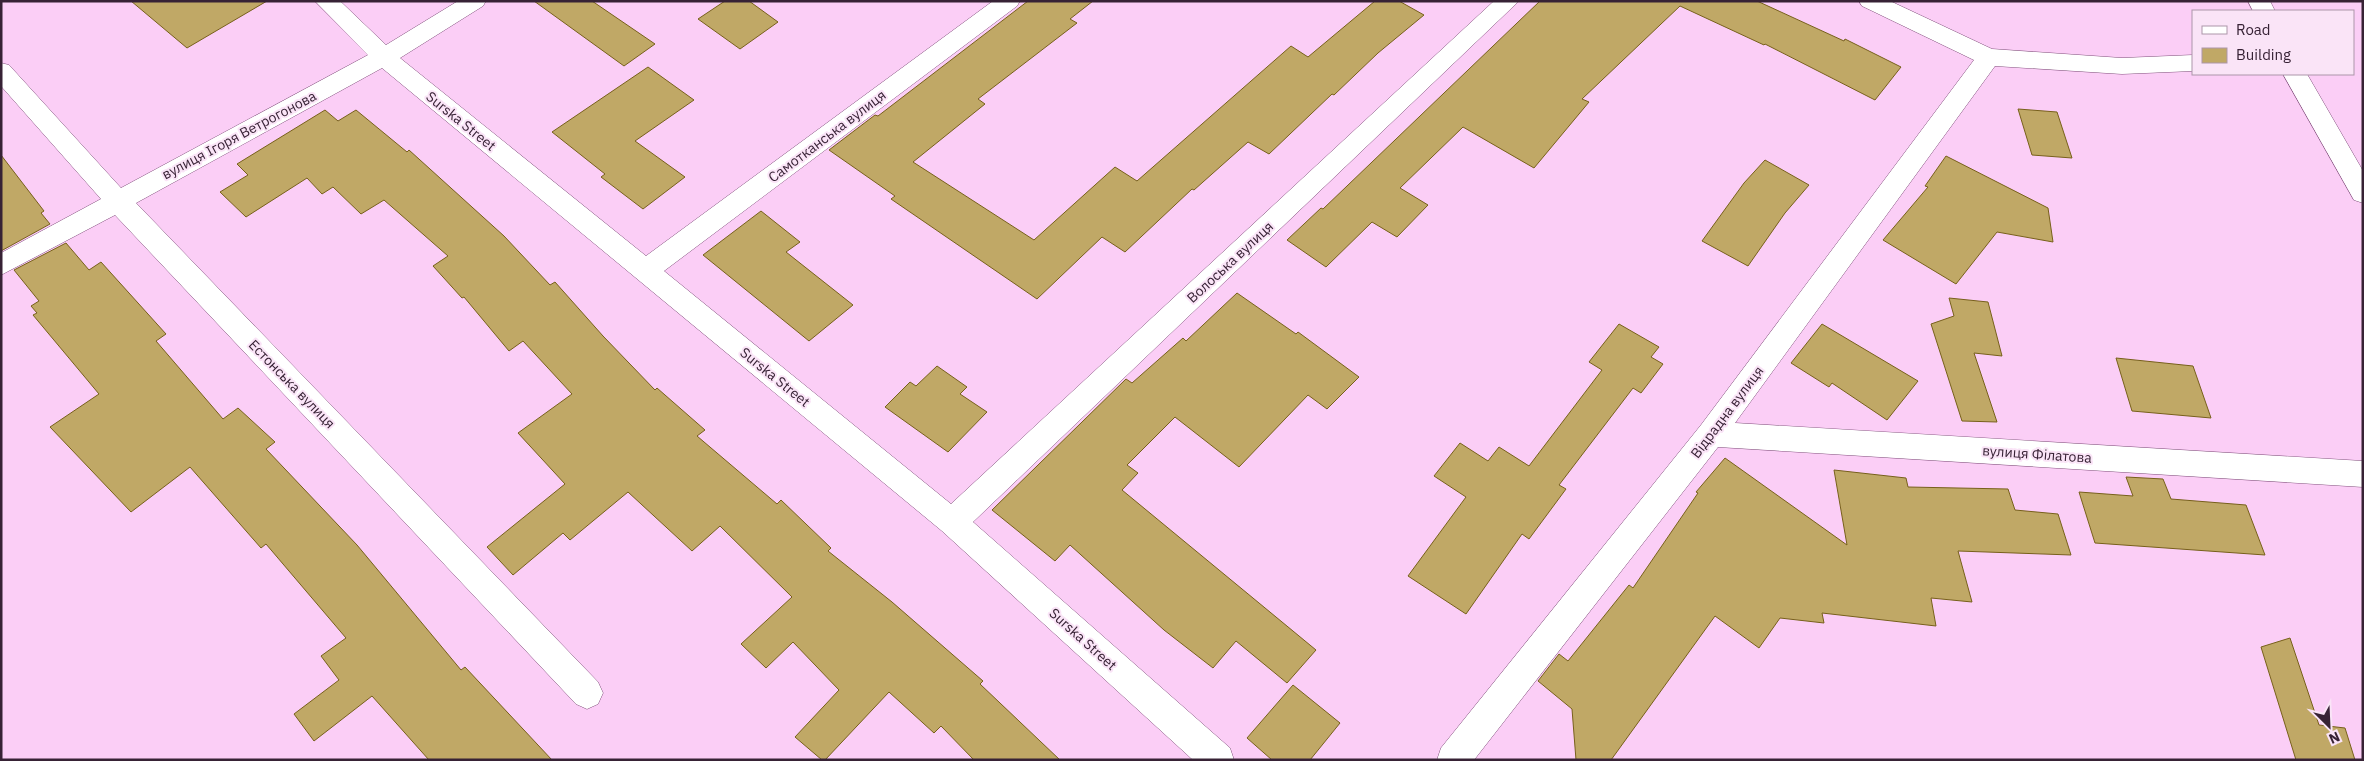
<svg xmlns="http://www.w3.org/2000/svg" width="2364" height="761" font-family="'IBM Plex Sans',sans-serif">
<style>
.building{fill:#c0a866;stroke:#77601b}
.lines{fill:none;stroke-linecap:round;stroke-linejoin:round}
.minor-casing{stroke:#81507c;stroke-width:1}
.minor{fill:#fff;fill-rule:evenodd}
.labels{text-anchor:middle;stroke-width:4;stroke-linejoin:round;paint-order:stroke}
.street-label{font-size:14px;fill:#372235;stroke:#fae4f7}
</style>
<rect width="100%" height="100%" fill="#fbcef6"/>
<g class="building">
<polygon points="131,1 267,1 187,48"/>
<polygon points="534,1 592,1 655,44 624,66"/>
<polygon points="725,1 749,1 778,22 740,49 698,19"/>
<polygon points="1028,1 1093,1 1070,19 1077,23 978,99 985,104 913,162 1034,240 1115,167 1137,181 1291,46 1308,57 1375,1 1399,1 1424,15 1378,53 1334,95 1332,94 1269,154 1248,142 1194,190 1192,189 1125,252 1102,237 1037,299 891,199 895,196 829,150 875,115 878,116"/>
<polygon points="1540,1 1757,1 1844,41 1845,39 1901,67 1875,100 1765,44 1764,45 1680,6 1582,99 1589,102 1534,168 1463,127 1400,188 1428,205 1397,237 1372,222 1326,267 1287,240 1321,208 1323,209"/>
<polygon points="648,67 694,100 635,141 685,177 643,209 601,177 605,174 552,132"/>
<polygon points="2018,109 2057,112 2072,158 2032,155"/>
<polygon points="325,110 338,121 356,110 407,152 409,150 504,236 550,285 555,282 603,336 655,390 657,388 705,430 697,436 777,504 781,500 831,548 828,551 892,602 983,681 980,684 1060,760 974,760 941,726 934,733 889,692 825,760 822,760 795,737 839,690 793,642 766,668 741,644 792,597 720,526 692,551 628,492 570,540 563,533 513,575 487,547 565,484 518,433 572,394 523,341 509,351 464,297 462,298 433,266 448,256 384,200 361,214 333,187 322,194 307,178 246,217 220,192 248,175 237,164"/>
<polygon points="1,155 44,211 41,213 50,224 1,251"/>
<polygon points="1946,156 2048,208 2053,242 1997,232 1956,284 1883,240 1928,187 1925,186"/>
<polygon points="1765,160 1809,185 1785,213 1748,266 1702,241 1744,183"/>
<polygon points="761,211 800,242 786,252 853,305 809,341 703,255"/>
<polygon points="66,243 89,270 101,262 166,334 156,341 223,419 238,408 275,442 266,449 357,545 461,670 465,667 552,760 429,760 372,696 314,741 294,714 339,680 321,656 346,638 266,544 261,548 190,467 131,512 50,427 99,394 33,315 37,313 31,306 39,301 14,270"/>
<polygon points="1237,293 1296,334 1298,332 1359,377 1327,409 1308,395 1239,467 1175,417 1127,465 1138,473 1122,490 1316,650 1287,683 1236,641 1213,668 1164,630 1070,545 1055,561 992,510 1126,379 1132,383 1183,338 1186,341"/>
<polygon points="1949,298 1988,302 2002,356 1974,353 1997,422 1962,421 1931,324 1954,316"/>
<polygon points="1619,324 1659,347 1651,357 1663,364 1641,393 1633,388 1559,485 1566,489 1529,539 1522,534 1466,614 1408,576 1466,497 1434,476 1460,443 1488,461 1499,447 1529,466 1602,370 1589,362"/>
<polygon points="1822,324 1918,381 1887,420 1832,383 1829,387 1791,363"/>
<polygon points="2116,358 2193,366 2211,418 2132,411"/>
<polygon points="937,366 967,387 960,394 987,412 948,452 885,407 910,382 916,386"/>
<polygon points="1725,458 1847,545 1834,470 1906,478 1908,487 2008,489 2015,510 2058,514 2071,555 1958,551 1972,602 1931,598 1936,626 1822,613 1824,623 1780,618 1759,648 1715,616 1611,760 1576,760 1572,709 1538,681 1559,654 1568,661 1629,585 1633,588 1698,493 1696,492"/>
<polygon points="2126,477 2163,479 2171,499 2246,505 2265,555 2095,543 2079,492 2133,496"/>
<polygon points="2290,638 2319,725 2345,728 2355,760 2296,760 2261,647"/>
<polygon points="1293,685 1340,723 1310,760 1272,760 1247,738"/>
</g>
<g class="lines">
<defs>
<g id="minor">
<polygon points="315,1 340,1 386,45 458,1 486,1 483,6 400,58 646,256 993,1 1020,1 1017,6 664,271 951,504 1494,1 1519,1 973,522 1230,748 1234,760 1193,760 942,531 382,68 136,203 598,682 603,693 598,704 587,709 576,704 115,215 1,275 1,253 101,199 1,86 1,63 9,65 121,188 368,55"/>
<polygon points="1859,1 1890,1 1992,49 2122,58 2193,55 2193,71 2122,74 1995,66 1735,423 2363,461 2363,487 1718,447 1474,760 1437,760 1441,748 1701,425 1974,60 1862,6"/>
<polygon points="2248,1 2270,1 2275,11 2253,11"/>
<polygon points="2283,74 2307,74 2363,171 2363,203 2354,200"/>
</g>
</defs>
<use href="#minor" class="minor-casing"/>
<use href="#minor" class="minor"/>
</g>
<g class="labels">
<g class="street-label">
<text transform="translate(461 121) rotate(39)" y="5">Surska Street</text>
<text transform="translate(239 135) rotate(-28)" y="5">вулиця Ігоря Ветрогонова</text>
<text transform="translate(827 136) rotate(-37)" y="5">Самотканська вулиця</text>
<text transform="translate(1230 262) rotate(-43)" y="5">Волоська вулиця</text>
<text transform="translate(775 377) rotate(39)" y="5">Surska Street</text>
<text transform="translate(292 384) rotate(46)" y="5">Естонська вулиця</text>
<text transform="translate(1727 412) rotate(-53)" y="5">Відрадна вулиця</text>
<text transform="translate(2037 454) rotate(4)" y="5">вулиця Філатова</text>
<text transform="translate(1083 639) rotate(42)" y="5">Surska Street</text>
</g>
</g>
<rect width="2364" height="761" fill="none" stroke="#372235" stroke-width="5"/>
<rect x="2192" y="10" width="162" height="65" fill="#fae4f7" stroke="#ac96a9"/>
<rect x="2202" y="26" width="25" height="8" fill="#ffffff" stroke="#ac96a9"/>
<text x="2236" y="35" font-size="15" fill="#372235">Road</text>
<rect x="2202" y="48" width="25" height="15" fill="#c0a866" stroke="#ac96a9"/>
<text x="2236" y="60" font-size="15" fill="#372235">Building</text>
<g transform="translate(2329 726) rotate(156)" stroke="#fae4f7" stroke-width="4" paint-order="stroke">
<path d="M0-4L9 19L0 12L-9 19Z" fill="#372235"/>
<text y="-8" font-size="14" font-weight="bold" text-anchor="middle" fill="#372235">N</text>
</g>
</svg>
